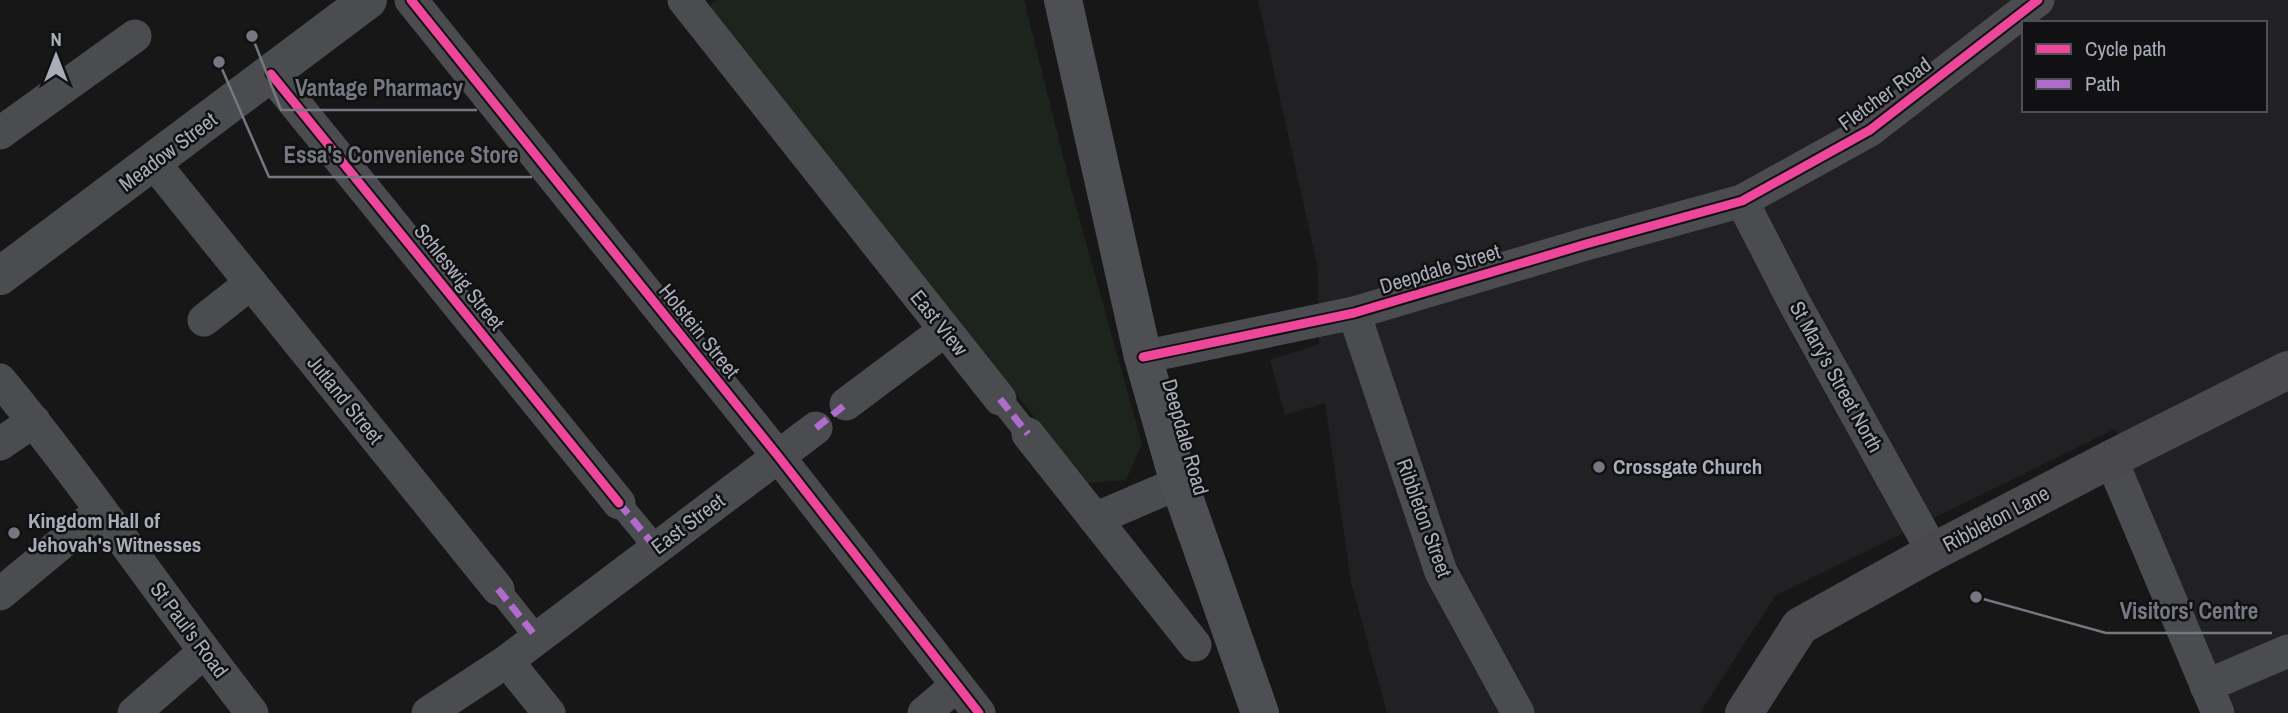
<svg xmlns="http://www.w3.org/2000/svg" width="2288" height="713" font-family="'Archivo Narrow',sans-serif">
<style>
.built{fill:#212123;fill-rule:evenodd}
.green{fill:#1d241e}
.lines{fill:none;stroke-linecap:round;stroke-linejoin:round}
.pedestrian{stroke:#4b4c50;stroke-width:24}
.minor{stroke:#4b4c50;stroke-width:33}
.tertiary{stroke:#4b4c50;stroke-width:38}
.secondary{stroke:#4a4a4e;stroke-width:38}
.primary{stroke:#4d4f52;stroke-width:38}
.quiet{stroke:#b06ccc;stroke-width:7;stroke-dasharray:14 7;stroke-linecap:butt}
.cycleway-casing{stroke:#111113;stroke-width:13}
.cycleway{stroke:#ed469a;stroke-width:9}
.poi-dot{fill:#757880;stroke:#111113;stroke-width:2.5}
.labels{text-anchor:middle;stroke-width:5;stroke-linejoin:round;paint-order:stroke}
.street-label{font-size:21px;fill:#a8adb8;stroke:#111113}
.poi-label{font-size:21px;font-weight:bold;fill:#a8adb8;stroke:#111113;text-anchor:start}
.leader{fill:none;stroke:#757880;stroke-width:2.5}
.callout-dot{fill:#757880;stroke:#111113;stroke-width:2.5}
.callout-label{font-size:23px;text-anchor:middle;font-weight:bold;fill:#757880;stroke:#111113;stroke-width:5;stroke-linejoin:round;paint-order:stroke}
</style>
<rect width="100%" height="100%" fill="#171717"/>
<path class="built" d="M1258,0h1030v713h-52l-121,-284 -340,167 -75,117h-313l-36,-131 -26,-179 -40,12 -15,-55 49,-16 -1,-75zM2024,23h241v87h-241z"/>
<polygon class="green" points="718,0 1024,0 1072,192 1142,444 1126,480 1088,483 704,8"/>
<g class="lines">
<g class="pedestrian">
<polyline points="1000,399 1028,434"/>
<polyline points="619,503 656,548"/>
<polyline points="498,589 537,638"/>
</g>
<g class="minor">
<polyline points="411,0 778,456 979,713"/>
<polyline points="684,0 1000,399"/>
<polyline points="271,74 619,503"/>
<polyline points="0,133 135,36"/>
<polyline points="154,163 498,589"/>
<polyline points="1742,201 1795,304 1933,552"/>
<polyline points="1354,313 1441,572 1518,713"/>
<polyline points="204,320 251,283"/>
<polyline points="1143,357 1354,313 1586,244 1742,201 1870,130 2038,0"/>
<path d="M0,380c89,107 166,224 252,333"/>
<polyline points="846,404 945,330"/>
<polyline points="1028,434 1195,645"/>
<polyline points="0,444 34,421"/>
<polyline points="2111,459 2218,713"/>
<polyline points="1095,519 1179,483"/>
<polyline points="0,594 100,511"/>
<polyline points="507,661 549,713"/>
<polyline points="2206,686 2288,651"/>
<polyline points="134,713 204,652"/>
<polyline points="428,713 507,661 816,428"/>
<polyline points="924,713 957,685"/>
</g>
<polyline class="tertiary" points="0,276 368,0"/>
<polyline class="secondary" points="1744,713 1800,626 1933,552 2111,459 2288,370"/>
<polyline class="primary" points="1063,0 1143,357 1179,483 1260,713"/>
<g class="quiet">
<polyline points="1000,399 1028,434"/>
<polyline points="816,428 846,404"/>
<polyline points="619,503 656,548"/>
<polyline points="498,589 537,638"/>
</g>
<defs>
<g id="cycleway">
<polyline points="411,0 778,456 979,713"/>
<polyline points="271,74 619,503"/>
<polyline points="1143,357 1354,313 1586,244 1742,201 1870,130 2038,0"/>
</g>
</defs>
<use href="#cycleway" class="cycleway-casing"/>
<use href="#cycleway" class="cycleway"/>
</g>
<g class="poi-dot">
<circle cx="1599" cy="467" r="7"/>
<circle cx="14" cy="533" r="7"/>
</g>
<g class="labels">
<g class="street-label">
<text transform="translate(1885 94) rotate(-36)" y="7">Fletcher Road</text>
<text transform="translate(168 152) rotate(-37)" y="7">Meadow Street</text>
<text transform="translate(1440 269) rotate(-17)" y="7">Deepdale Street</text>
<text transform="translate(459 277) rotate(51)" y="7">Schleswig Street</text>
<text transform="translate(939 323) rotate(51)" y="7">East View</text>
<text transform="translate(699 331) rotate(51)" y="7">Holstein Street</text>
<text transform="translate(1836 377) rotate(61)" y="7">St Mary's Street North</text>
<text transform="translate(345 400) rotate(51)" y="7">Jutland Street</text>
<text transform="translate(1185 437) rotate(74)" y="7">Deepdale Road</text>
<text transform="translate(1424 518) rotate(70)" y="7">Ribbleton Street</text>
<text transform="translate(1996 519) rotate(-28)" y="7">Ribbleton Lane</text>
<text transform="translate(688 524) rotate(-37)" y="7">East Street</text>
<text transform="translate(189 630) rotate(53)" y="7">St Paul's Road</text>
</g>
<g class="poi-label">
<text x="1613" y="474">Crossgate Church</text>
<text x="28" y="528">Kingdom Hall of<tspan x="28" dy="24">Jehovah's Witnesses</tspan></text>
</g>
</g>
<path class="leader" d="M252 36L281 110H477M219 62L269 177H532M1976 597L2106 633H2272"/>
<g class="callout-dot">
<circle cx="252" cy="36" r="7"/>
<circle cx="219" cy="62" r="7"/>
<circle cx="1976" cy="597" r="7"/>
</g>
<g class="callout-label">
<text x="379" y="96">Vantage Pharmacy</text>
<text x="401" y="163">Essa's Convenience Store</text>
<text x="2189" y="619">Visitors' Centre</text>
</g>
<rect x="2022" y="21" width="245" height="91" fill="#111113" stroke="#4d4f55" stroke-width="2"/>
<rect x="2036" y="44" width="35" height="10" fill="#ed469a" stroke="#4d4f55" stroke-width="2"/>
<text x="2085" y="56" font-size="21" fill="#a8adb8">Cycle path</text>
<rect x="2036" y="79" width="35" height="10" fill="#b06ccc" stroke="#4d4f55" stroke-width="2"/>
<text x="2085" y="91" font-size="21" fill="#a8adb8">Path</text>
<g transform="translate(56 56)" stroke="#111113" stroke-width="5" paint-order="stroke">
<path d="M0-5L12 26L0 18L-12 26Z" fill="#a8adb8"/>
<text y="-10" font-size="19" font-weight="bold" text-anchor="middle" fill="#a8adb8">N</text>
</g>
</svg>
